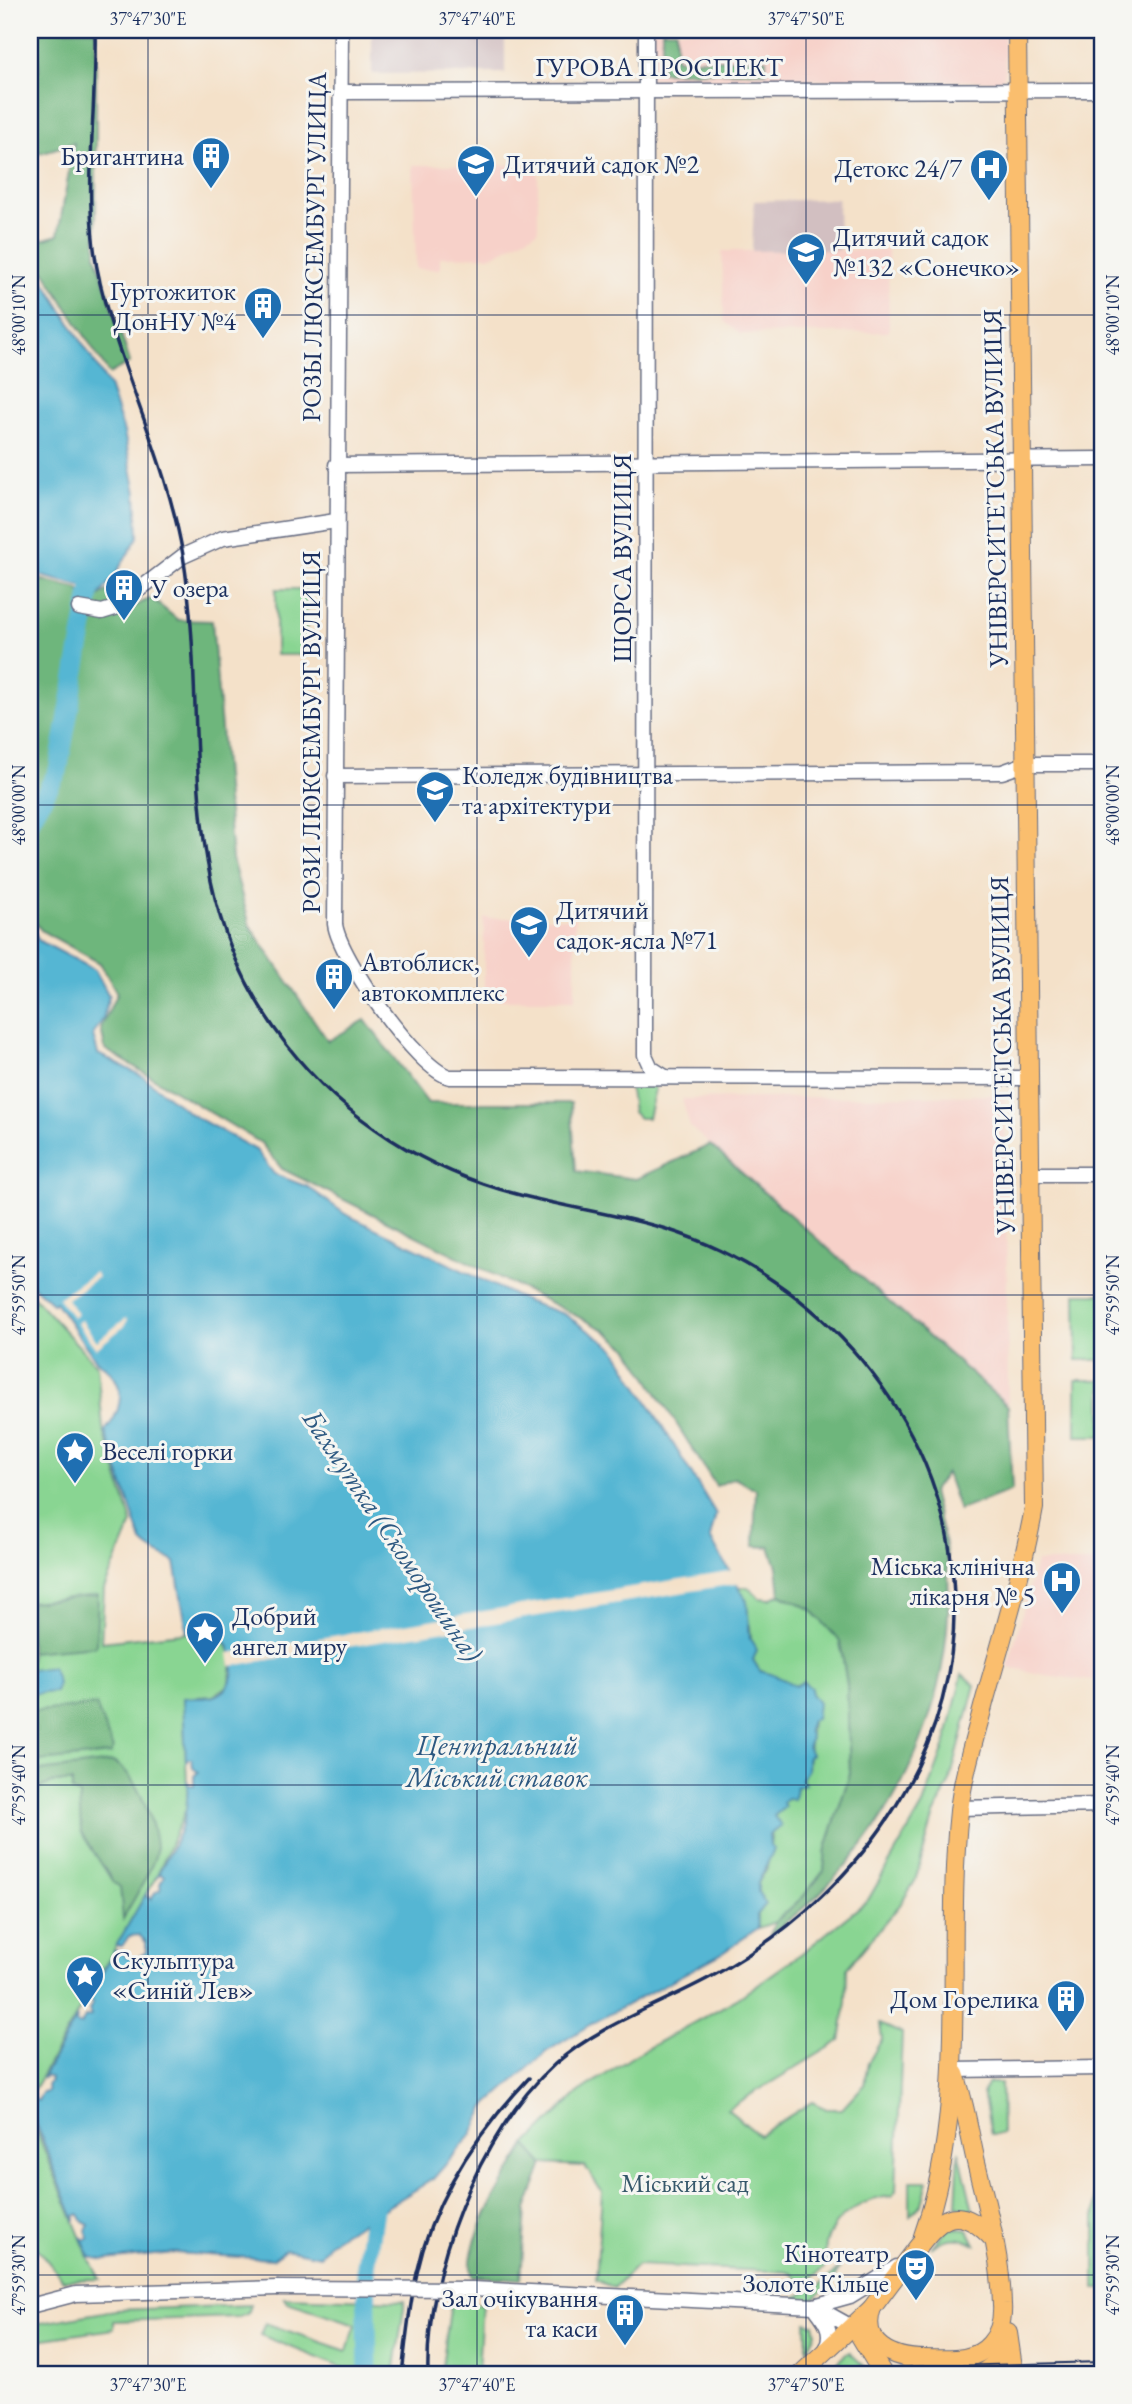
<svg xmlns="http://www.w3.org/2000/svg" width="1132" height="2404" font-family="'EB Garamond',serif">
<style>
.built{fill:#f7d1c9}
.industrial{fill:#d2bfc1}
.green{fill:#89d592;stroke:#528278;stroke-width:2}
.forest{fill:#6eb67c;stroke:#44726d;stroke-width:2}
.water{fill:#54b6d3;stroke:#387298;stroke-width:2}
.pier{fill:#f4e1c9}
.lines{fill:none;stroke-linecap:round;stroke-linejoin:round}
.river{stroke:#54b6d3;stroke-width:19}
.minor-casing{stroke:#676d83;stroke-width:17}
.major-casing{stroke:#676d83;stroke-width:20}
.minor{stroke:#fff;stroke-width:14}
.major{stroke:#fabe6e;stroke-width:18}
.tram{stroke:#1b2f5e;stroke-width:2}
.rail{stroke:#1b2f5e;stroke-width:3.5}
.minor-bridge-casing{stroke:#676d83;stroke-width:17;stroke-linecap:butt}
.minor-bridge{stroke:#fff;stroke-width:14}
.ticks{fill:none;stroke:#1b2f5e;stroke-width:2;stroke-opacity:0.45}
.labels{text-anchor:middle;stroke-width:6;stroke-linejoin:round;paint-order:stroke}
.street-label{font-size:26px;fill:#1b2f5e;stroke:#f6f6f2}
.poi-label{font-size:26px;fill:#1b2f5e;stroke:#f6f6f2;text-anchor:start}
.park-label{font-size:26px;fill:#36586b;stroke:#f6f6f2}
.water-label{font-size:28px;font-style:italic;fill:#2c5881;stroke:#f6f6f2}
.neatline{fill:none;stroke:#1b2f5e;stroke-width:2.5}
.ticks-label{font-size:18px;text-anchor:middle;fill:#1b2f5e}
</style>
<rect width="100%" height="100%" fill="#f6f6f2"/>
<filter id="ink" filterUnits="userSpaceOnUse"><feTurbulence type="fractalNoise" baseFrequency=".0143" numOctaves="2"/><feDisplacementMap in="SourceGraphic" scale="14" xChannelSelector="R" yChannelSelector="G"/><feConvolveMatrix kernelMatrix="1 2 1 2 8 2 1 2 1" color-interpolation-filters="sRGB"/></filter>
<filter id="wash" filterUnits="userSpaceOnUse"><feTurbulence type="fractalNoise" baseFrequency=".00686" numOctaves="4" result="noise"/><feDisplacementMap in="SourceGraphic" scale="28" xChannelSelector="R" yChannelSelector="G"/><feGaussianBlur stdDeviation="1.57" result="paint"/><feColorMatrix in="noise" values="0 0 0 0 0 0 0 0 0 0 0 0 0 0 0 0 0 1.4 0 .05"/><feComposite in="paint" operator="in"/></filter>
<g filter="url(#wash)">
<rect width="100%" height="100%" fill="#f4e1c9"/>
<g class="built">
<polygon points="645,30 1004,30 1005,68 1004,77 997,81 650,79"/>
<polygon points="413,165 538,165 538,231 492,256 440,257 440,269 416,269"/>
<polygon points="888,250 889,332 740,334 724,321 722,251"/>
<rect x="484" y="918" width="91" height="82"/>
<polygon points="1005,1095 1008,1406 690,1127 682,1099"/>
<polygon points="1036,1562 1102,1562 1102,1682 1045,1675 1008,1667"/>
</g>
<g class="industrial">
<polygon points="372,30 505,30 505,73 372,74"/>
<polygon points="838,199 839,250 752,251 754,201"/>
</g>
<g class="green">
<rect x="276" y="589" width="30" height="66"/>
<polygon points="633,1085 650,1085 655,1089 648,1118 639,1118 633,1112 630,1090"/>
<path d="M30,1293l67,73 6,62 29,95 -28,66 -3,53 107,-12c27,9 26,34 20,56l-15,10 -30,2 5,107 -32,72 -126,219z"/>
<polygon points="1076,1294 1102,1294 1102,1360 1077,1360"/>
<rect x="1076" y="1380" width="26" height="56"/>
<polygon points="738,1587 748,1587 759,1598 770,1599 780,1594 811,1609 840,1641 847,1684 850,1774 826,1848 824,1871 803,1897 775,1922 758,1928 758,1883 767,1868 774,1816 807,1770 811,1720 795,1686 760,1671 753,1660 750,1626"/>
<path d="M962,1674l13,11 -25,96 -16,34 -19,66 -15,24 -53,63 -1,34 -6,39 -113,68 32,26 53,-33 14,7h16l22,-24 4,-22 14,-24 -2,-15 22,9 -6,158 -4,5c-23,2 -52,15 -63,39 -12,28 13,28 -27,47l-11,-10 -154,-7 -23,23 -18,-8 6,-88 -17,-26 -42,-2 -17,-19 52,-52 57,-38 102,-56 65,-46 66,-53 55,-95 23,-63z"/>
<polygon points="988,2083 1001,2083 1002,2134 991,2134 983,2092"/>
<polygon points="30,2115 89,2258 100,2279 63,2280 30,2240"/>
<rect x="1095" y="2121" width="7" height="167"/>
<polygon points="959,2151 973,2210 956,2206"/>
<polygon points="910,2181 928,2181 922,2204 910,2216"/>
<path d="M954,2228l14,2 7,14c-15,-8 -30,-8 -44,4l15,-18z"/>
<polygon points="840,2268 832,2282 810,2302 789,2301 820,2285"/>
<polygon points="284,2297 405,2301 394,2374 345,2374 346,2369 260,2335 265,2323 347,2351 356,2324 287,2302"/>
<polygon points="451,2302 482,2304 478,2374 441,2374"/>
<polygon points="250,2305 247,2314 239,2317 114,2321 114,2329 30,2341 30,2325 115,2310"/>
<polygon points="806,2322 814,2324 816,2333 807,2350"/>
<polygon points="849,2352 866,2368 844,2374 822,2374"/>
</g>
<g class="forest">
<polygon points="35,30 96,30 96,255 130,362 109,374 30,249 30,227 41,240 58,235 74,143 30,156 30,76 39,70"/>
<polygon points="662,30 676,30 676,59 766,59 766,72 662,72"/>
<path d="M30,577l48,12 12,14 24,-17 -2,31 39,-19 27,22 34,1 20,238 18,67 78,115 37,-21 63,83h143l5,68 60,8 74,-34 298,261 4,84 -53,20 -13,-37 -14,19c5,22 13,45 15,67 11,126 -38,247 -128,335 -15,15 -33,27 -49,41l5,-13 28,-25 21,-26 2,-23 24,-74 -3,-90 -7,-43 -29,-32 -31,-15 -3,-27 -7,-20 -16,-1 2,-57 -22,-11 -18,8 -87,-137 -26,-20 -321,-160 -21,-26 -156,-94 -4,-21 16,-35 -17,-30 -58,-32 -12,-14z"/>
<polygon points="98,1595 96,1646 30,1652 30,1602"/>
<polygon points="96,1705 113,1749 111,1754 30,1762 30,1712"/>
<path d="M112,1762c23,5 49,73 43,94 -6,21 -22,43 -32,63l-3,-32 -7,-5 -32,-50 -2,-37 -7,-4v-9h-17l-19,7v19l-5,1 1,-37z"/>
<polygon points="30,1860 38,1949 30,1955"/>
<path d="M526,2145l17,19 -17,46 -5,69 -49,-3c-9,-35 36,-100 54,-131z"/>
</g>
<g class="water">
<polygon points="30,258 109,386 124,432 136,493 138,537 112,580 95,600 89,601 84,587 30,573"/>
<path d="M30,921l8,19 57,30 14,26 -6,23 -10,16 5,19 44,22 50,39 64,35 18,24 34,13 37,27 183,88 36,12 51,35 101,165 -6,24 37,63 3,38 7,11 -4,10 7,11c13,3 24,8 35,15l8,-4 8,6v6l7,9 -2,16 -5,1 -3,10 3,8 -4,9 4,7 -4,4v12l-5,9 3,5 -9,3 -2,12 -7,-1 -4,5 2,4 -11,9 7,10 -12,9 1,11 4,3 -16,34v9l8,12 -9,11 1,13 -37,26 -130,70 -45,28 -59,53 -17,32 -37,42 -103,63 -10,14 -35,-7 -12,10 -99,-6 -69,7 -15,-3 -9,-20 4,3 4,-2 -3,-8 3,-5 -6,-3 -4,-8 -4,2v5l-45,-113 4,-15v6l4,2 4,-8 6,-1 -1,-6 4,-8 -5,-2 -4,3 35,-62 -1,6 5,2 4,-8 6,-1 -2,-6 4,-8 -4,-2 -4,3 30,-52h7l4,6 9,3 11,-8v-10l-7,-7 -10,1 -7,10h-6l31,-54v5l4,2 5,-7 5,-2 -1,-6 4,-8 -4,-2 -4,3c19,-34 34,-55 31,-96l3,4h4v-9l4,-4 -5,-4 -1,-9h-4l-2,5 -3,-66c12,-1 28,2 38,-5 18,-11 15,-47 -2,-58 -9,-7 -21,-4 -32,-3l-12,-70c-13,-8 -20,-7 -33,-20l-37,-111c15,-17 22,-41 5,-59 -4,-5 -9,-7 -13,-11 -15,-18 -27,-40 -42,-59l-2,2 -23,-21z"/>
<polygon points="52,1667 58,1683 55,1692 30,1694 30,1670"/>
</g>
<g class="pier">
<polygon points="95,1272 98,1277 67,1299 77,1314 73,1318 58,1298"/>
<polygon points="126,1318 128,1320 122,1328 96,1349 77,1323 81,1320 97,1341"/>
<polygon points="735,1570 741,1583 231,1666 229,1653"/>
</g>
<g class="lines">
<g class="river">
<polyline points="30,820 58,771 93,576"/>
<polyline points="368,2374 366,2266 375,2202 373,2192"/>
</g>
</g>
</g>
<g filter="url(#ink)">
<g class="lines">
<defs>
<g id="minor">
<path d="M341,30l-6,894c4,33 83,146 115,153l579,1"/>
<polyline points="646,30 645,1055 651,1068 665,1077"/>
<polyline points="341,92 1102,90"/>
<polyline points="336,465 1102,459"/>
<polyline points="79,608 102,612 115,608 183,556 223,538 336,521"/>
<polyline points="335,776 1002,772 1025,764 1102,764"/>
<polyline points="1030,1174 1102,1174"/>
<polyline points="959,1808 1102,1805"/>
<polyline points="953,2070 1102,2068"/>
<polyline points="472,2289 814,2306 850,2296 897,2267"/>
<polyline points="30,2306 76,2294 277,2288"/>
<polyline points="814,2306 859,2331"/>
<path d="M817,2310c11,14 17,25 7,41"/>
</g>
<g id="major">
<path d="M955,2074c10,29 14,58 21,88 11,46 25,95 26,142 1,15 -2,29 -12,40 -16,19 -43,15 -65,15 -32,0 -66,-14 -53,-51 13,-18 26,-35 39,-52 27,-36 44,-58 82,-17"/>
<path d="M923,2236c48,-136 21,-284 36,-425 4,-37 16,-73 25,-108 18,-65 38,-129 50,-195l-17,-1478"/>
<polyline points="1008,2333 1014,2374"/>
<polyline points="860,2336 883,2374"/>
<polyline points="801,2374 872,2308"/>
<path d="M979,2374c20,-8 23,-24 23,-44"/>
</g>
</defs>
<use href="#minor" class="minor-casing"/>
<use href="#major" class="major-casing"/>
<use href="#minor" class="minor"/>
<use href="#major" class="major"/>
<g class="tram">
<polyline points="858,2374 912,2367 1102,2362"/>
<polyline points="1021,2374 1048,2374"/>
</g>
<g class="rail">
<path d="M95,30c2,83 -14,171 5,253 22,93 67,178 83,272 28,174 -16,337 103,489 59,76 141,127 234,151 48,13 98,19 146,34 153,48 274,187 287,349 13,168 -89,309 -228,391 -56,33 -121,52 -170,95 -77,70 -130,207 -127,310"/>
<path d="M402,2374c4,-33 7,-68 15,-101 16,-74 61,-141 112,-195"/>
</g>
<defs>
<polyline id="minor-bridge" points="277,2288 472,2289"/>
</defs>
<use href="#minor-bridge" class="minor-bridge-casing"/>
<use href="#minor-bridge" class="minor-bridge"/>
</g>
</g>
<path class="ticks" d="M148,30v2344M477,30v2344M806,30v2344M30,315h1072M30,805h1072M30,1295h1072M30,1785h1072M30,2275h1072"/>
<defs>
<symbol id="building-pin" viewBox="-11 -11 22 30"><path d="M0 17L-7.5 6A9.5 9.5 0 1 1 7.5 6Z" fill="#1f6fb2" stroke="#f6f6f2"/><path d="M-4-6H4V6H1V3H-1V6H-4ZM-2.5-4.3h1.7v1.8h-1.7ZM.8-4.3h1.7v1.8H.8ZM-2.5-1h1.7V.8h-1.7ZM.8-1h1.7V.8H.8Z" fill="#fff"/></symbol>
<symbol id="school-pin" viewBox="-11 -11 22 30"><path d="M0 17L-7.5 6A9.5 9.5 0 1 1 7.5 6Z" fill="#1f6fb2" stroke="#f6f6f2"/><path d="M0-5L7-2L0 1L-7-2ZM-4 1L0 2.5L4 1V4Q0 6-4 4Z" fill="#fff"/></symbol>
<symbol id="hospital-pin" viewBox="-11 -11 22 30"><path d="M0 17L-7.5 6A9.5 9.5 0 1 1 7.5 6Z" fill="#1f6fb2" stroke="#f6f6f2"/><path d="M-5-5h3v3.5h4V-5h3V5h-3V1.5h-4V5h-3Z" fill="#fff"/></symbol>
<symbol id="university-pin" viewBox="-11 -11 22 30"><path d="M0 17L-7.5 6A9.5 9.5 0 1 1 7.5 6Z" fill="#1f6fb2" stroke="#f6f6f2"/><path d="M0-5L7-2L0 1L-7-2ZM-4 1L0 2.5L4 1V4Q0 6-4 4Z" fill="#fff"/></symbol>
<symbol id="sight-pin" viewBox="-11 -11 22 30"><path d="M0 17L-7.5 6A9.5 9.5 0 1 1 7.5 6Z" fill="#1f6fb2" stroke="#f6f6f2"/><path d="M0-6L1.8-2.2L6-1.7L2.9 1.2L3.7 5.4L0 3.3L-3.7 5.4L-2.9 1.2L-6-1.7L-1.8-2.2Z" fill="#fff"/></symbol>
<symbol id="theatre-pin" viewBox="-11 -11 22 30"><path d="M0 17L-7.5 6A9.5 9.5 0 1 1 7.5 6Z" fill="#1f6fb2" stroke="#f6f6f2"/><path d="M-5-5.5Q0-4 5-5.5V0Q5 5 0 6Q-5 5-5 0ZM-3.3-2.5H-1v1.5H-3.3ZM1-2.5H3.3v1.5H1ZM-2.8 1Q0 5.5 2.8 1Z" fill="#fff"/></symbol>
</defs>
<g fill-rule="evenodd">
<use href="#building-pin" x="189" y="134" width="44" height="60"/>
<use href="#school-pin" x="454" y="142" width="44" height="60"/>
<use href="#hospital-pin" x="967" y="146" width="44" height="60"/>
<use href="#school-pin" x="784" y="230" width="44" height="60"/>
<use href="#building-pin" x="241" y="284" width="44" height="60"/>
<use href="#building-pin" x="102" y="566" width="44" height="60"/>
<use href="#university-pin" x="413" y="768" width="44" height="60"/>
<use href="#school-pin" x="507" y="903" width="44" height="60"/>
<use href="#building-pin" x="312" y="955" width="44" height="60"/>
<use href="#sight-pin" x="53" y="1429" width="44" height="60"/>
<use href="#hospital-pin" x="1040" y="1559" width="44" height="60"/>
<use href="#sight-pin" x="183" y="1609" width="44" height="60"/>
<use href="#sight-pin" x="63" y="1953" width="44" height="60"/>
<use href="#building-pin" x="1044" y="1977" width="44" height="60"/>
<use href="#theatre-pin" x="894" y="2246" width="44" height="60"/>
<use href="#building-pin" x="603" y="2291" width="44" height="60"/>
</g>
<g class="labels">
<g class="street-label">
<text x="659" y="76">ГУРОВА ПРОСПЕКТ</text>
<text transform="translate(314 247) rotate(-89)" y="9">РОЗЫ ЛЮКСЕМБУРГ УЛИЦА</text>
<text transform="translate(995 488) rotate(-91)" y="9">УНІВЕРСИТЕТСЬКА ВУЛИЦЯ</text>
<text transform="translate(622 558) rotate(-90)" y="9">ЩОРСА ВУЛИЦЯ</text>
<text transform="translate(311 732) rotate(-90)" y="9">РОЗИ ЛЮКСЕМБУРГ ВУЛИЦЯ</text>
<text transform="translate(1002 1055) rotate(-91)" y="9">УНІВЕРСИТЕТСЬКА ВУЛИЦЯ</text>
</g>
<g class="poi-label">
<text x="184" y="165" text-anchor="end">Бригантина</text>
<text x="503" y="173">Дитячий садок №2</text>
<text x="962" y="177" text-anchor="end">Детокс 24/7</text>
<text x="833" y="246">Дитячий садок<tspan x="833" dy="30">№132 «Сонечко»</tspan></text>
<text x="236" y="300" text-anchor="end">Гуртожиток<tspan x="236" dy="30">ДонНУ №4</tspan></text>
<text x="151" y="597">У озера</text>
<text x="462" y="784">Коледж будівництва<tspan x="462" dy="30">та архітектури</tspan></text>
<text x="556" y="919">Дитячий<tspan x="556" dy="30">садок-ясла №71</tspan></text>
<text x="361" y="971">Автоблиск,<tspan x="361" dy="30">автокомплекс</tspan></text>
<text x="102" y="1460">Веселі горки</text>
<text x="1035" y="1575" text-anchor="end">Міська клінічна<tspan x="1035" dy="30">лікарня № 5</tspan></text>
<text x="232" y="1625">Добрий<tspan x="232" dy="30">ангел миру</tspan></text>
<text x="112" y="1969">Скульптура<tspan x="112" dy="30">«Синій Лев»</tspan></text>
<text x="1039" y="2008" text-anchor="end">Дом Горелика</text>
<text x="889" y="2262" text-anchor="end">Кінотеатр<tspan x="889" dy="30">Золоте Кільце</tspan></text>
<text x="598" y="2307" text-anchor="end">Зал очікування<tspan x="598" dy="30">та каси</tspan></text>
</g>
<g class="park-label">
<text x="685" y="2192">Міський сад</text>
</g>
<g class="water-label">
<text transform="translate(393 1535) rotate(56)" y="10">Бахмутка (Скоморошина)</text>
<text x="497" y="1755">Центральний<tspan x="497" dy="32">Міський ставок</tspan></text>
</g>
</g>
<rect width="1132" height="2404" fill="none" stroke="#f6f6f2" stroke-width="77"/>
<rect x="38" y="38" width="1056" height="2328" class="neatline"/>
<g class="ticks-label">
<text x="148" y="25">37°47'30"E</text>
<text x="477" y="25">37°47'40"E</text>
<text x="806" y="25">37°47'50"E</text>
<text transform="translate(19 315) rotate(-90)" y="6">48°00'10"N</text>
<text transform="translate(1113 315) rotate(-90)" y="6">48°00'10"N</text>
<text transform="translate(19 805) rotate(-90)" y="6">48°00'00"N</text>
<text transform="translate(1113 805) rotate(-90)" y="6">48°00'00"N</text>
<text transform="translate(19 1295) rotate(-90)" y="6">47°59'50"N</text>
<text transform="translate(1113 1295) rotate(-90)" y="6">47°59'50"N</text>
<text transform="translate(19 1785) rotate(-90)" y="6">47°59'40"N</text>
<text transform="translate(1113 1785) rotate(-90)" y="6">47°59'40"N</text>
<text transform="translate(19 2275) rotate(-90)" y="6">47°59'30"N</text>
<text transform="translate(1113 2275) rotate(-90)" y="6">47°59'30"N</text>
<text x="148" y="2391">37°47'30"E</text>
<text x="477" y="2391">37°47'40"E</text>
<text x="806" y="2391">37°47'50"E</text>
</g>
</svg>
